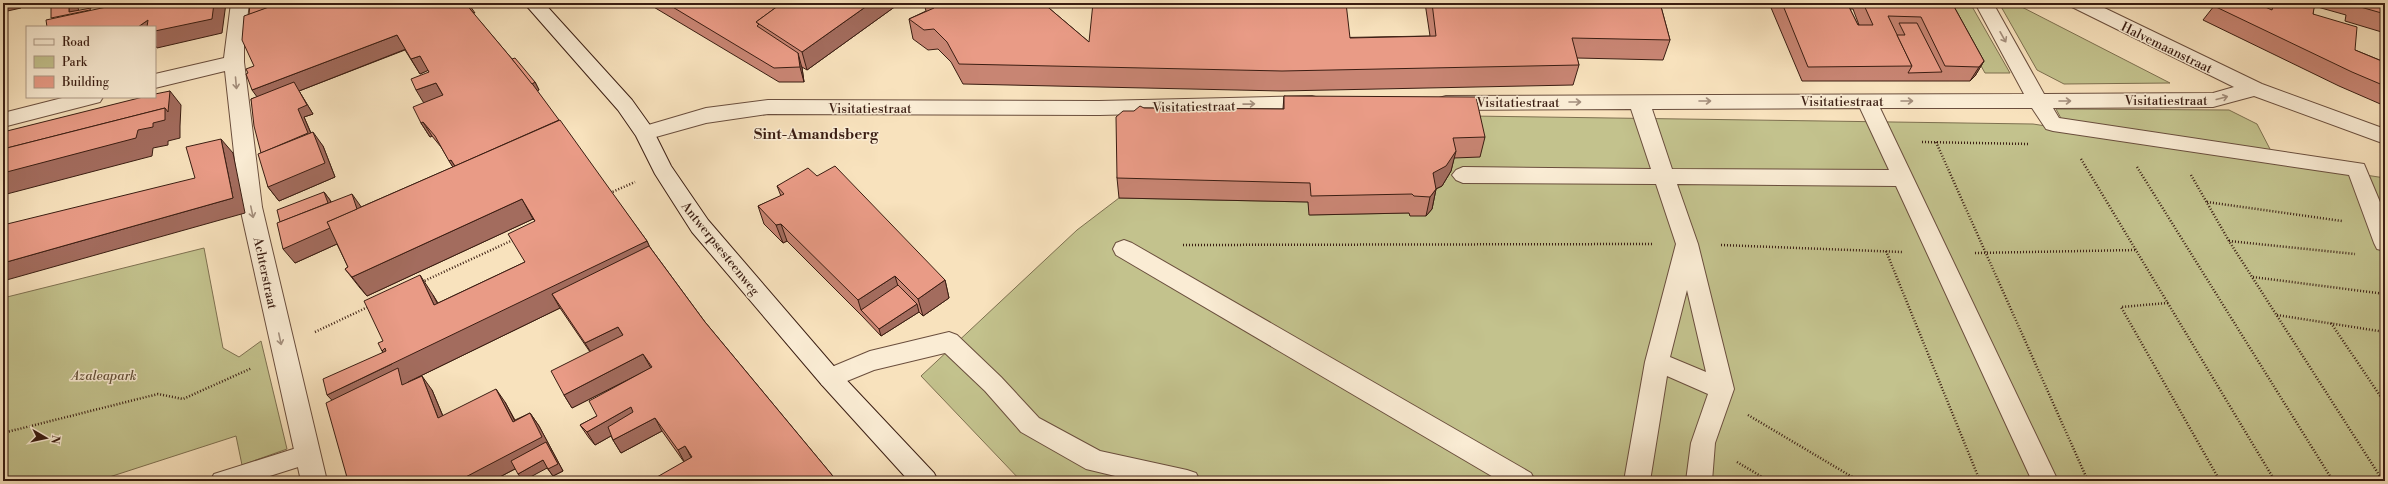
<svg xmlns="http://www.w3.org/2000/svg" width="2388" height="484" font-family="'Libre Bodoni',serif">
<style>
.green{fill:#c3c28d;stroke:#7e7050}
.lines{fill:none;stroke-linecap:round;stroke-linejoin:round}
.lane-casing{stroke:#6a4e3d;stroke-width:2}
.street-casing{stroke:#6a4e3d;stroke-width:2}
.secondary-casing{stroke:#3a1d12;stroke-width:2}
.path{stroke:#3a1d12;stroke-width:2.5;stroke-dasharray:1 2;stroke-linecap:butt}
.lane{fill:#faecd4;fill-rule:evenodd}
.street{fill:#faecd4;fill-rule:evenodd}
.secondary{fill:#faecd4;fill-rule:evenodd}
.wall{fill:#c88573;stroke:#3a1d12;fill-rule:evenodd}
.shaded-wall{fill:#a36c5e;stroke:#3a1d12}
.building{fill:#e99b86;stroke:#3a1d12}
.oneway{stroke:#a48f7d}
.labels{text-anchor:middle;stroke-width:3;stroke-linejoin:round;paint-order:stroke}
.street-label{font-size:13px;fill:#3a1d12;stroke:#faecd4}
.park-label{font-size:13px;font-style:italic;fill:#634f37;stroke:#faecd4}
.quarter-label{font-size:15px;font-weight:bold;fill:#3a1d12;stroke:#faecd4}
</style>
<rect width="100%" height="100%" fill="#f8e2bd"/>
<filter id="stains"><feTurbulence type="fractalNoise" baseFrequency=".005" numOctaves="4"/><feColorMatrix values="0 0 0 0 .2 0 0 0 0 .09 0 0 0 0 .02 0 0 0 .5 -.17"/></filter>
<radialGradient id="worn" r=".72"><stop offset=".6" stop-color="#630" stop-opacity="0"/><stop offset="1" stop-color="#630" stop-opacity=".3"/></radialGradient>
<g class="green">
<polygon points="1946,3 1970,3 2010,73 1985,73"/>
<polygon points="1999,3 2014,3 2170,83 2064,84 2037,70"/>
<polygon points="2056,109 2229,110 2257,124 2271,151 2063,122"/>
<polygon points="1471,116 2033,124 2385,178 2385,481 1021,481 921,376 1077,230 1119,198 1308,202 1310,215 1409,213 1410,216 1429,192"/>
<polygon points="204,248 223,348 239,357 261,341 287,449 242,465 236,436 97,481 3,481 3,298"/>
</g>
<g class="lines">
<defs>
<polygon id="lane" points="306,445 314,448 317,455 314,462 254,481 210,481 214,474"/>
<g id="street">
<polygon points="231,3 249,3 244,45 244,62 262,207 327,481 301,481 240,207 225,71 155,88 155,74 224,58"/>
<path d="M1975,3h18l51,91 169,-1 21,-6 -162,-80 -2,-4h24l168,81 123,45v15l-131,-48 -41,11 -160,1 6,10 305,46 21,50v37l-8,-2 -3,-6 -25,-68 -296,-44 -7,-2 -14,-21h-152l178,373h-26l-136,-295 -219,-2 21,60 36,145 -19,54 -3,38h-26l5,-38 17,-49 -41,-18 -17,105h-26l21,-119 31,-118 -20,-60 -193,-1 -7,-3 -4,-5 4,-5 7,-3 188,2 -20,-60 -185,1 -7,-2 -3,-5 3,-5 7,-2 578,-2zM1860,108l29,62 -217,-1 -20,-60zM1687,290l19,82 -36,-15z"/>
<polygon points="1312,96 1319,98 1322,103 1319,108 1312,110 1099,115 768,114 706,123 645,140 638,138 635,133 638,128 706,108 768,100 1099,101"/>
<polygon points="66,97 103,97 100,102 3,127 3,113"/>
<polygon points="1124,240 1132,243 1531,473 1535,481 1500,481 1116,255 1113,249 1116,243"/>
<polygon points="949,332 957,335 1001,377 1039,418 1100,451 1187,470 1196,473 1200,481 1136,481 1086,469 1021,432 985,391 945,353 874,370 830,388 822,385 818,378 822,371 870,351"/>
</g>
<polygon id="secondary" points="524,3 544,3 632,100 652,128 671,166 708,220 838,371 934,473 938,481 909,481 822,385 692,232 655,174 636,136 618,110"/>
</defs>
<use href="#lane" class="lane-casing"/>
<use href="#street" class="street-casing"/>
<use href="#secondary" class="secondary-casing"/>
<g class="path">
<polyline points="1922,142 2029,144"/>
<polyline points="1936,142 2088,481"/>
<polyline points="2081,159 2275,481"/>
<polyline points="2137,167 2333,481"/>
<polyline points="2191,175 2229,241 2383,481"/>
<polyline points="610,193 635,182"/>
<polyline points="2207,202 2342,221"/>
<polyline points="2229,241 2355,254"/>
<polyline points="1183,245 1652,244"/>
<polyline points="1721,245 1902,252"/>
<polyline points="1886,251 1980,481"/>
<polyline points="1975,253 2136,250"/>
<polyline points="2253,277 2385,294"/>
<polyline points="422,282 515,239"/>
<polyline points="2168,303 2121,307 2220,481"/>
<polyline points="2277,315 2385,332"/>
<polyline points="2331,323 2385,403"/>
<polyline points="315,332 370,306"/>
<polyline points="1748,415 1859,481"/>
<polyline points="3,433 158,394 183,399 252,368"/>
<polyline points="1737,462 1769,481"/>
</g>
<use href="#lane" class="lane"/>
<use href="#street" class="street"/>
<use href="#secondary" class="secondary"/>
</g>
<g class="wall">
<polygon points="647,3 900,3 807,70 802,67 804,82 779,82"/>
<polygon points="924,3 1043,3 1089,42 1430,36 1425,3 1660,3 1670,40 1663,60 1577,58 1579,65 1573,85 1281,91 963,84 951,62 938,49 928,50 913,39 909,19 926,11"/>
<path d="M1769,3h183l32,58 -9,15 -5,5h-168zM1850,9h3l6,16h-1z"/>
<polygon points="2266,3 2385,3 2385,33 2345,21 2346,15 2314,6 2313,14 2355,50 2382,61 2385,58 2385,106 2339,86 2203,20 2214,6 2265,7"/>
<polygon points="479,20 512,59 535,82 539,90 537,91 647,241 649,246 705,322 837,481 684,462 662,431 621,453 613,440 611,436 595,445 589,438 580,425 597,416 651,368 572,408 564,395 590,352 560,308 408,382 432,390 443,416 505,402 515,420 530,413 539,426 563,471 553,476 547,468 515,469 492,481 348,481 332,400 383,352 382,351 383,341 433,295 438,303 525,262 535,221 533,219 367,296 360,288 345,269 348,267 337,244 295,263 280,222 324,192 330,200 331,202 361,207 453,167 441,147 432,136 430,137 421,123 429,72 428,70 420,74 405,50 299,91 313,114 304,117 311,133 323,146 335,177 279,201 268,187 251,99"/>
<polygon points="1284,96 1485,137 1480,157 1454,158 1451,171 1442,186 1436,189 1432,209 1426,216 1410,216 1409,213 1309,215 1308,202 1119,198 1117,178 1134,111 1144,108 1283,109"/>
<polygon points="817,176 945,280 949,298 923,316 919,312 881,336 863,317 787,241 783,243 764,224 758,206 781,196 777,186"/>
</g>
<g class="shaded-wall">
<polygon points="3,3 23,3 21,8 3,12"/>
<polygon points="72,3 77,3 79,12 69,12 69,5"/>
<polygon points="214,3 226,3 222,33 157,48 155,45 155,29"/>
<polygon points="871,3 900,3 807,70 802,52"/>
<polygon points="148,20 154,27 138,27"/>
<polygon points="397,35 406,49 299,91 313,114 304,117 317,148 263,105 252,90"/>
<polygon points="798,53 802,68 804,82 800,67"/>
<polygon points="420,56 429,70 420,74 411,59"/>
<polygon points="1984,61 1975,76 1970,81 1979,67"/>
<polygon points="535,82 539,90 535,92 531,84"/>
<polygon points="436,83 444,97 425,105 416,90"/>
<polygon points="170,91 181,105 180,126 180,138 168,141 168,145 153,148 152,156 3,195 3,171"/>
<polygon points="423,122 432,136 430,137 421,123"/>
<polygon points="313,132 323,146 335,177 279,201 268,187"/>
<polygon points="221,139 233,153 245,213 3,281 3,263 233,198"/>
<polygon points="1456,151 1451,171 1442,186 1429,192 1433,173"/>
<polygon points="451,160 460,174 458,175 449,161"/>
<polygon points="1436,189 1432,209 1426,216 1430,197"/>
<polygon points="324,192 330,200 337,218 289,238"/>
<polygon points="352,194 362,208 370,229 295,263 283,249"/>
<polygon points="522,199 533,219 367,296 352,277"/>
<polygon points="781,224 787,241 783,243 776,225"/>
<polygon points="647,241 656,260 552,294 560,308 408,382 413,398 344,413 327,395 392,364 382,351 385,348"/>
<polygon points="420,275 433,295 448,324 434,305"/>
<polygon points="895,276 900,293 861,310 858,300"/>
<polygon points="945,280 949,298 923,316 918,299"/>
<polygon points="917,304 919,312 881,336 879,329"/>
<polygon points="618,327 626,340 594,357 585,343"/>
<polygon points="643,354 651,368 572,408 564,395"/>
<polygon points="422,376 432,390 449,431 438,418"/>
<polygon points="496,389 505,402 522,435 513,422"/>
<polygon points="631,407 639,420 595,445 587,432"/>
<polygon points="530,413 539,426 563,471 553,476 548,469 551,450 492,481 458,481"/>
<polygon points="655,418 662,431 621,453 613,440"/>
<polygon points="685,446 692,459 685,463 678,450"/>
<polygon points="543,460 549,467 523,481 518,474"/>
</g>
<g class="building">
<polygon points="51,3 72,3 72,4 69,5 69,12 91,8 90,10 51,18"/>
<polygon points="125,3 214,3 212,19 155,31 155,27 147,27 148,20 138,27 47,27 46,20"/>
<polygon points="250,3 280,3 249,15"/>
<polygon points="280,3 465,3 528,78 559,120 455,166 451,160 449,161 435,136 423,122 421,123 413,107 443,95 436,83 416,90 411,79 429,72 420,56 411,59 397,35 252,90 246,74 248,73 246,69 254,66 242,40 244,16"/>
<polygon points="465,3 468,3 475,13 474,13"/>
<polygon points="666,3 782,3 756,22 759,24 757,26 798,53 800,67 774,68"/>
<polygon points="782,3 871,3 802,52 756,22"/>
<polygon points="928,3 1043,3 1089,42 1093,3 1346,3 1350,38 1436,36 1432,3 1660,3 1670,40 1572,38 1579,65 1282,71 959,64 947,42 934,29 924,30 909,19 934,8"/>
<polygon points="1782,3 1847,3 1858,25 1873,25 1863,3 1952,3 1984,61 1979,67 1945,66 1921,17 1888,16 1912,66 1808,67"/>
<polygon points="2217,3 2256,3 2272,10 2274,3 2315,3 2313,14 2357,27 2355,50 2384,62 2385,60 2385,86 2352,72 2214,6"/>
<polygon points="2358,3 2385,3 2385,14 2357,6"/>
<polygon points="1899,23 1917,23 1942,72 1908,73 1912,66 1897,35 1905,35"/>
<polygon points="515,58 535,82 532,84 512,59"/>
<polygon points="294,82 307,105 298,109 308,133 261,153 254,126 251,99"/>
<polygon points="170,91 168,112 165,108 3,149 3,132 143,97 155,97 155,94"/>
<polygon points="1284,96 1476,97 1485,137 1453,138 1456,151 1446,166 1433,173 1436,189 1430,197 1414,196 1412,194 1311,196 1310,183 1117,178 1116,117 1123,111 1134,111 1140,106 1144,108 1284,109"/>
<polygon points="165,108 165,120 153,123 153,127 138,130 136,138 3,173 3,149"/>
<polygon points="560,120 647,241 327,395 323,379 386,351 385,348 382,351 378,343 383,341 364,301 420,275 434,305 525,262 508,234 535,221 522,199 352,277 345,269 348,267 327,222"/>
<polygon points="313,132 325,163 268,187 258,154"/>
<polygon points="221,139 233,198 3,263 3,225 195,178 186,147"/>
<polygon points="835,166 945,280 918,299 895,276 858,300 781,224 776,225 758,206 784,194 777,186 808,168 817,176"/>
<polygon points="324,192 328,203 280,222 277,210"/>
<polygon points="352,194 357,209 327,222 330,228 283,249 277,223"/>
<polygon points="649,246 705,322 837,481 650,481 692,457 685,446 678,450 655,418 613,440 608,427 633,412 631,407 587,432 580,425 597,416 589,401 652,367 643,354 564,395 551,371 623,335 618,327 585,343 552,294"/>
<polygon points="898,285 917,304 879,329 861,310"/>
<polygon points="398,368 402,385 422,376 438,418 496,389 513,422 530,413 542,437 458,481 348,481 326,403"/>
<polygon points="546,442 558,464 548,469 543,460 518,474 511,461"/>
</g>
<defs><path id="oneway-shaft" d="M-6 0H5M1.5-3L5.5 0L1.5 3" fill="none" stroke-width="1.6" stroke-linecap="round" stroke-linejoin="round"/></defs>
<g class="oneway">
<use href="#oneway-shaft" transform="translate(2003 37) rotate(61)"/>
<use href="#oneway-shaft" transform="translate(236 83) rotate(85)"/>
<use href="#oneway-shaft" transform="translate(2222 98) rotate(-15)"/>
<use href="#oneway-shaft" transform="translate(1705 101)"/>
<use href="#oneway-shaft" transform="translate(1907 101)"/>
<use href="#oneway-shaft" transform="translate(2065 101)"/>
<use href="#oneway-shaft" transform="translate(1575 102)"/>
<use href="#oneway-shaft" transform="translate(1249 104) rotate(-1)"/>
<use href="#oneway-shaft" transform="translate(252 212) rotate(78)"/>
<use href="#oneway-shaft" transform="translate(280 339) rotate(78)"/>
</g>
<g class="labels">
<g class="street-label">
<text transform="translate(2167 47) rotate(26)" y="5">Halvemaanstraat</text>
<text x="2166" y="105">Visitatiestraat</text>
<text x="1842" y="106">Visitatiestraat</text>
<text x="1518" y="107">Visitatiestraat</text>
<text transform="translate(1194 106) rotate(-1)" y="5">Visitatiestraat</text>
<text x="870" y="113">Visitatiestraat</text>
<text transform="translate(721 248) rotate(51)" y="5">Antwerpsesteenweg</text>
<text transform="translate(266 273) rotate(78)" y="5">Achterstraat</text>
</g>
<g class="park-label">
<text x="104" y="380">Azaleapark</text>
</g>
<g class="quarter-label">
<text x="816" y="139">Sint-Amandsberg</text>
</g>
</g>
<rect width="2388" height="484" fill="none" stroke="#f8e2bd" stroke-width="16"/>
<rect x="4" y="4" width="2380" height="476" fill="none" stroke="#3a1d12" stroke-width="2"/>
<rect x="8" y="8" width="2372" height="468" fill="none" stroke="#3a1d12"/>
<rect x="26" y="26" width="130" height="72" fill="#faecd4" stroke="#ad9986"/>
<rect x="34" y="39" width="20" height="6" fill="#faecd4" stroke="#ad9986"/>
<text x="62" y="46" font-size="12" fill="#3a1d12">Road</text>
<rect x="34" y="56" width="20" height="12" fill="#c3c28d" stroke="#ad9986"/>
<text x="62" y="66" font-size="12" fill="#3a1d12">Park</text>
<rect x="34" y="76" width="20" height="12" fill="#e99b86" stroke="#ad9986"/>
<text x="62" y="86" font-size="12" fill="#3a1d12">Building</text>
<g transform="translate(46 438) rotate(99)" stroke="#faecd4" stroke-width="3" paint-order="stroke">
<path d="M0-3L7 15L0 10L-7 15Z" fill="#3a1d12"/>
<text y="-6" font-size="11" font-weight="bold" text-anchor="middle" fill="#3a1d12">N</text>
</g>
<rect width="100%" height="100%" filter="url(#stains)"/>
<rect width="100%" height="100%" fill="url(#worn)"/>
</svg>
